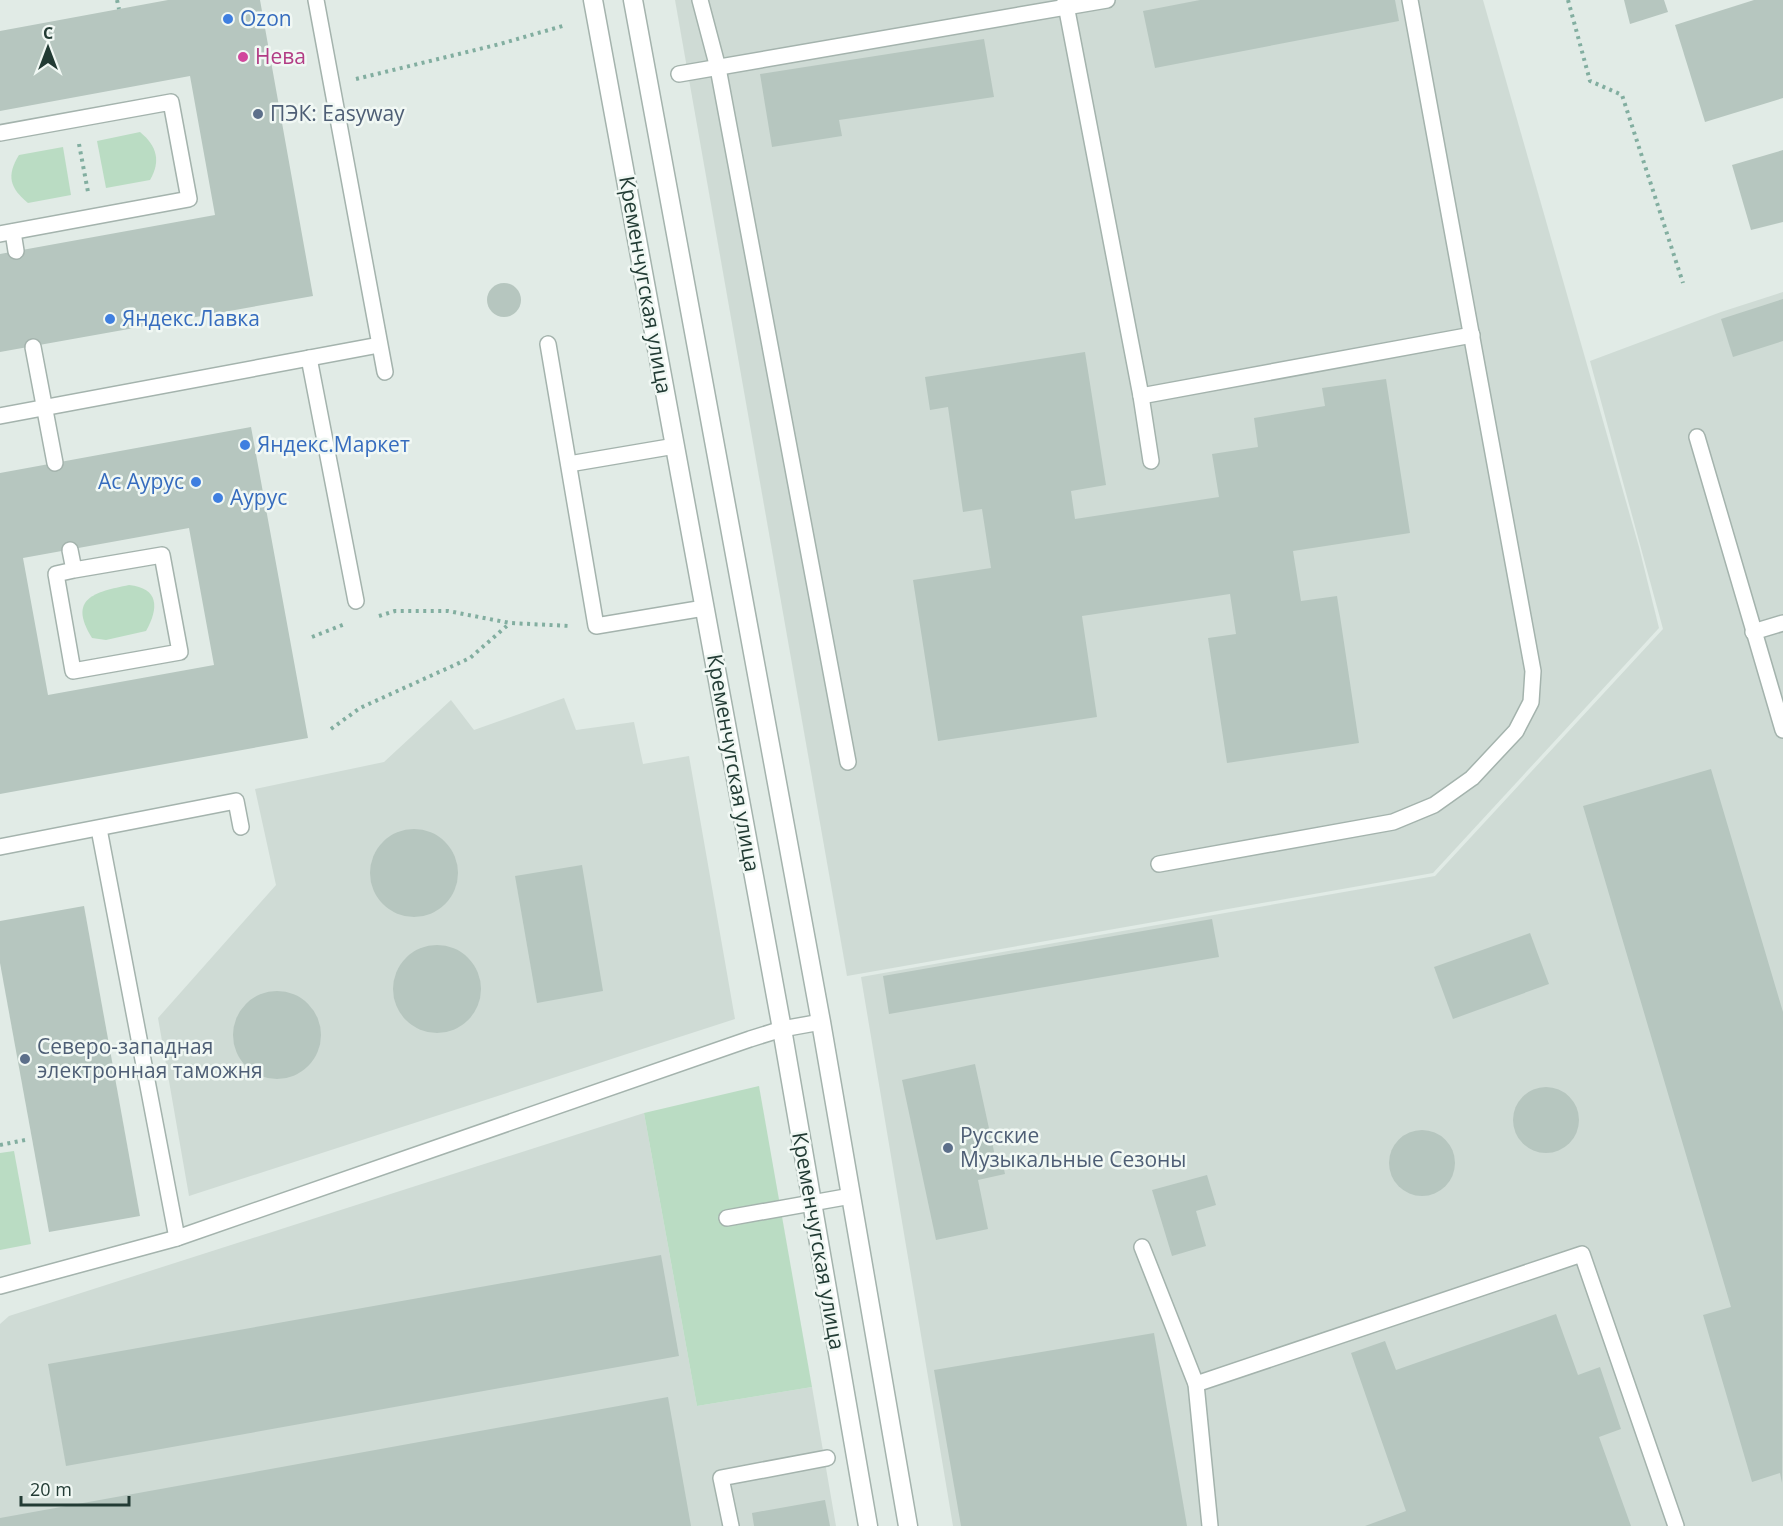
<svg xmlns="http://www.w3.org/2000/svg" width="1783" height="1526" font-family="'Open Sans',sans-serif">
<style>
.built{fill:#cfdbd5}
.green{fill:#badcc3}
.building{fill:#b6c6bf;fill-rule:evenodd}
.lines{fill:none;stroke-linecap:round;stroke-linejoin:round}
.service-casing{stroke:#a4b3ad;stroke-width:18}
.tertiary-casing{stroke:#a4b3ad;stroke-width:21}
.path{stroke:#82aea0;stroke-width:4;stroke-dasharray:3 4.5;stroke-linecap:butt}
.service{stroke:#fff;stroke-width:15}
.tertiary{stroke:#fff;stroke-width:18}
.shop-dot{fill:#3f7fe0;stroke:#f1f8f4;stroke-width:2}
.hotel-dot{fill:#d1479c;stroke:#f1f8f4;stroke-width:2}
.service-dot{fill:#5c6f8a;stroke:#f1f8f4;stroke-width:2}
.labels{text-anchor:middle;stroke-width:5;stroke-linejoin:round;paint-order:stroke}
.shop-label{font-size:21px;fill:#366cbe;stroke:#f1f8f4;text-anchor:start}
.hotel-label{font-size:21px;fill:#b23c85;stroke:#f1f8f4;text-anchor:start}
.service-label{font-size:21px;fill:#4e5e75;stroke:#f1f8f4;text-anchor:start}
.street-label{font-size:21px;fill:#223b34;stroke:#f1f8f4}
</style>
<rect width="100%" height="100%" fill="#e1ebe6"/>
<g class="built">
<polygon points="675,0 1483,0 1639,547 1659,628 1433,873 847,976"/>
<polygon points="1783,292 1783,1526 953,1526 861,977 1435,876 1663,629 1590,361 1721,312"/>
<polygon points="564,698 576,730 634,722 643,764 689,756 735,1019 189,1196 158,1018 276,885 255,789 384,762 451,700 474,730"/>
<polygon points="644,1113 697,1406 812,1387 836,1526 0,1526 0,1324 9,1316"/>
</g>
<g class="green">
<path d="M140,132c17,14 21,29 10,48l-44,8 -9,-47z"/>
<path d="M63,147l8,48 -43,8c-18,-15 -22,-27 -9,-48z"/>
<path d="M129,585c30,3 30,23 17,46l-40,9 -14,-2c-25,-40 3,-46 37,-53z"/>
<polygon points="759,1086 812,1387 697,1406 644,1113"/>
<polygon points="14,1151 31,1244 0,1250 0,1153"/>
</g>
<g class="building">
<polygon points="168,0 260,0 313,296 0,352 0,254 215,215 190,76 0,111 0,31"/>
<polygon points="1200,0 1395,0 1399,21 1155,68 1143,11"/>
<polygon points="1624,0 1664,0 1668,12 1630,24"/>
<polygon points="1754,0 1783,0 1783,98 1705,122 1675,25"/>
<polygon points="984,39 994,97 839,120 842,136 772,147 760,74"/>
<polygon points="1783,150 1783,222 1751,230 1732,165"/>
<circle cx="504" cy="300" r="17"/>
<polygon points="1783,299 1783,341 1733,357 1721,319"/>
<polygon points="1085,352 1106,485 1071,491 1075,519 1219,497 1212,454 1258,447 1254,418 1325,406 1322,388 1386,379 1410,533 1293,551 1301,601 1337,596 1359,743 1227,763 1208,638 1236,634 1230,594 1082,616 1097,717 938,741 913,580 991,568 982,509 963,512 948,407 930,410 925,377"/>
<path d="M251,427l57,311 -308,56v-321zM189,528l25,137 -166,30 -25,-137z"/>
<polygon points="1711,769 1783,1012 1782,1483 1780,1473 1752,1482 1703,1315 1731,1307 1583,806"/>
<circle cx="414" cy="873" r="44"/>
<polygon points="582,865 603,991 537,1003 515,876"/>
<polygon points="84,906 140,1216 49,1232 0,963 0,921"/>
<polygon points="1212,919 1219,957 889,1014 883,976"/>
<polygon points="1530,933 1549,984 1453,1019 1434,967"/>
<circle cx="437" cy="989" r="44"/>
<circle cx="277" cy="1035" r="44"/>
<polygon points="975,1064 995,1156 1001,1155 1005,1174 978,1180 988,1229 936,1240 902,1080"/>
<circle cx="1546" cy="1120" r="33"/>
<circle cx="1422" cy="1163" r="33"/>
<polygon points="1207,1175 1216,1205 1196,1211 1206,1246 1172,1256 1152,1190"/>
<polygon points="661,1255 679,1356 66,1466 48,1364"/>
<polygon points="1556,1314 1578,1375 1600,1367 1621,1429 1599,1437 1631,1526 1365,1526 1406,1511 1351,1353 1385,1341 1396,1370"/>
<polygon points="1154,1333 1187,1526 961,1526 934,1370"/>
<polygon points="668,1397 691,1526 0,1526 0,1518"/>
<polygon points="825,1500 830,1526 754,1526 752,1513"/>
</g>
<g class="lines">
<defs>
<g id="service">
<polyline points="316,0 385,372"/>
<polyline points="700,0 718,68 848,762"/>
<polyline points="1065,0 1141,396 1151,461"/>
<polyline points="679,74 1107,0"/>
<polyline points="0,133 171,102 189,199 0,234"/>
<polyline points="13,232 16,251"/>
<polyline points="548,344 596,626 704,608"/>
<polyline points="33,347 55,463"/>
<polyline points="309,358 356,601"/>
<polyline points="1141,396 1472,335"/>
<polyline points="0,416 379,345"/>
<polyline points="1697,437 1783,730"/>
<polyline points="569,464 675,446"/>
<polyline points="70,550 74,570 56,574 73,671 180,652 162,555 74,570"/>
<polyline points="1753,632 1783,623"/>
<polyline points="99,829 177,1238"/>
<polyline points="0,847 236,801 241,827"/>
<polyline points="1159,864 1393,822 1434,805 1472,778 1516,731 1531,702 1533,671 1410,0"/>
<polyline points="727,1218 851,1196"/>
<polyline points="1142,1247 1196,1384 1210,1526"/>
<polyline points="0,1286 177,1238 750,1039 782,1029 821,1022"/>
<polyline points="1196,1384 1582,1254 1676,1526"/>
<polyline points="731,1526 721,1478 827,1458"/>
</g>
<g id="tertiary">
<polyline points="593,0 782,1029 868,1526"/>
<polyline points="633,0 821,1022 908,1526"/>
</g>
</defs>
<use href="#service" class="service-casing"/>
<use href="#tertiary" class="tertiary-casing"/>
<g class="path">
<polyline points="117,0 119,9"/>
<polyline points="1568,0 1590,81 1622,95 1683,283"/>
<polyline points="356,79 500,44 566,25"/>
<polyline points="79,144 88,192"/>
<polyline points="379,616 395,611 448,611 510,623 570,626"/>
<polyline points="312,637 345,624"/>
<polyline points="331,729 360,708 470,658 509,624"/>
<polyline points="0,1145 25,1140"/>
</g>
<use href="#service" class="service"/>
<use href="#tertiary" class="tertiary"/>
</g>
<g class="shop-dot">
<circle cx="228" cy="19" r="6"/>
<circle cx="110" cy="319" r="6"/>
<circle cx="245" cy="445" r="6"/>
<circle cx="196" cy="482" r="6"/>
<circle cx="218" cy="498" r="6"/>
</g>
<circle class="hotel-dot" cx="243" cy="57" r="6"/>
<g class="service-dot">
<circle cx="258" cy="114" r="6"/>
<circle cx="25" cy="1059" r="6"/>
<circle cx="948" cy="1148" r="6"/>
</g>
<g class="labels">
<g class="shop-label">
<text x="240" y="26">Ozon</text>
<text x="122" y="326">Яндекс.Лавка</text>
<text x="257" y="452">Яндекс.Маркет</text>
<text x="184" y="489" text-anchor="end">Ас Аурус</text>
<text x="230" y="505">Аурус</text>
</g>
<g class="hotel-label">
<text x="255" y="64">Нева</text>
</g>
<g class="service-label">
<text x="270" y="121">ПЭК: Easyway</text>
<text x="37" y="1054">Северо-западная<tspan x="37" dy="24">электронная таможня</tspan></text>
<text x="960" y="1143">Русские<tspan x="960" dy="24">Музыкальные Сезоны</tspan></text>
</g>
<g class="street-label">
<text transform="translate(645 285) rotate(80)" y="7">Кременчугская улица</text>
<text transform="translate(733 763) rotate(80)" y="7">Кременчугская улица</text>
<text transform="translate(818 1241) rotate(80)" y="7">Кременчугская улица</text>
</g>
</g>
<g transform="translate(48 48)" stroke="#f1f8f4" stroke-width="4.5" paint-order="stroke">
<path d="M0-4.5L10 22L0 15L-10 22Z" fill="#223b34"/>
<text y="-9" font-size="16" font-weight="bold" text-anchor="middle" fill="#223b34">С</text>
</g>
<path d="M21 1496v9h108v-9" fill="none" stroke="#223b34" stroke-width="3"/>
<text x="30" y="1496" font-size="18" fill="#223b34" stroke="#f1f8f4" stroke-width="4.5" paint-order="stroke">20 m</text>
</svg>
